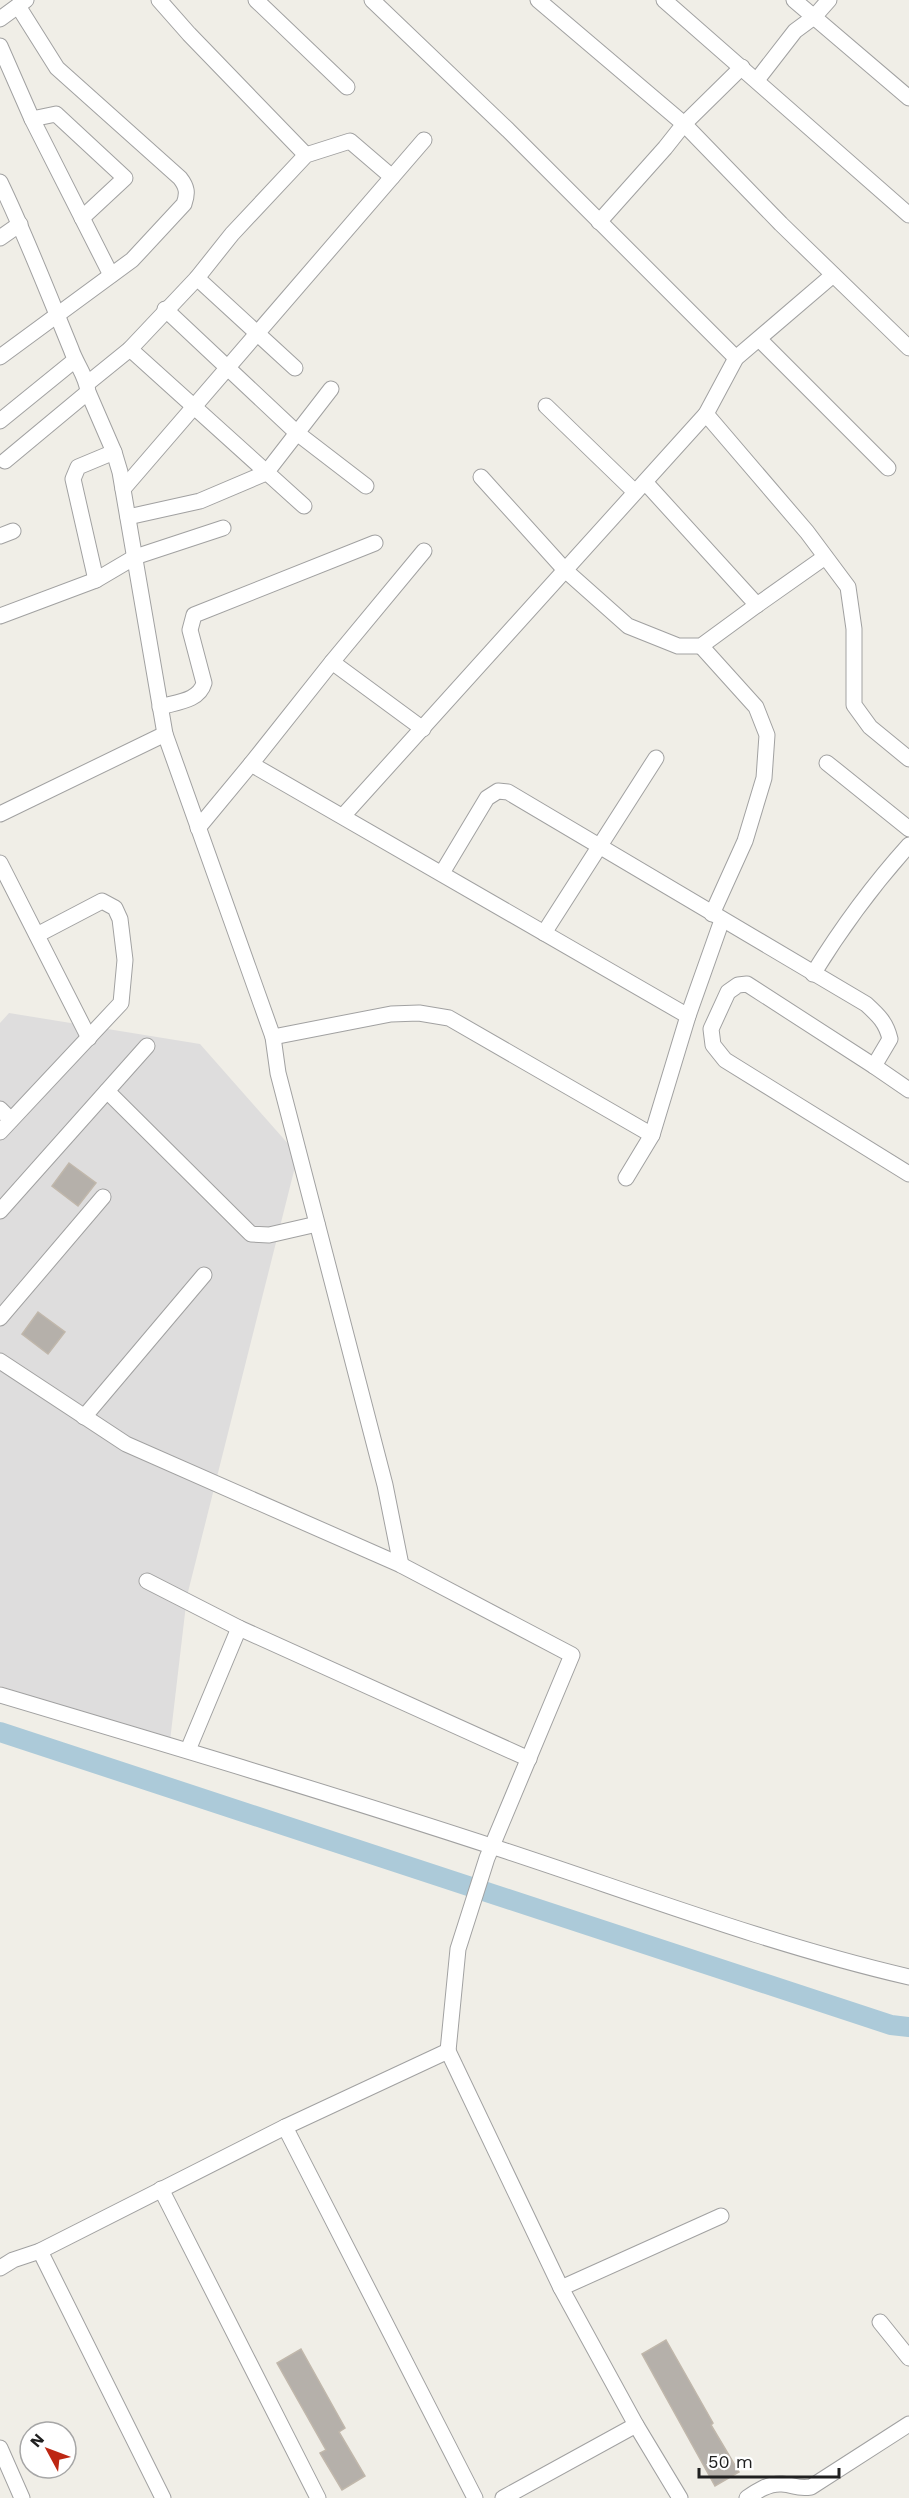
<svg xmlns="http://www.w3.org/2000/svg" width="909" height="2498" font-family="'Work Sans',sans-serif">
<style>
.residential{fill:#dedddd}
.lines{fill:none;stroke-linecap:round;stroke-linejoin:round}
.canal{stroke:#accad9;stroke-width:20}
.building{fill:#b5b0aa;stroke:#c0b7ab;stroke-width:1.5}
.minor-casing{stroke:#a1a1a1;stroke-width:17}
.minor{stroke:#fff;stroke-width:15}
</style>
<rect width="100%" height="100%" fill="#f0eee7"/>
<polygon class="residential" points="9,1013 200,1044 298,1155 187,1596 170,1741 0,1686 0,1023"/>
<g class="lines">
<polyline class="canal" points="0,1732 891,2025 909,2027"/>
</g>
<g class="building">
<polygon points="69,1163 96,1183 78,1206 52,1186"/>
<polygon points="38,1312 65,1332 48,1354 22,1334"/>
<polygon points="666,2340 713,2423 711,2425 739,2472 715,2486 642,2354"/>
<polygon points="301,2349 345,2428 339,2432 365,2476 342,2490 320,2453 326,2450 277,2363"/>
</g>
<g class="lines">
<defs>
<g id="minor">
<polyline points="159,0 189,34 306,155"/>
<polyline points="256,0 347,87"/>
<polyline points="372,0 508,130 736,358"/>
<polyline points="538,0 684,124 781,224 909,348"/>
<polyline points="664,0 909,215"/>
<polyline points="794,0 909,98"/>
<polyline points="0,19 26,0"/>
<polyline points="0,46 32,119 111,275"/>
<polyline points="757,80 795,31 814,17 829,0"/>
<polyline points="32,119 56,114 125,178 82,218"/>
<path d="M0,182c26,54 48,111 71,167 5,15 16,28 17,43l26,60 6,20 45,262 108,303 5,36 107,412 16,80"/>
<polyline points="599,222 665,148 684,124 742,67"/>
<polyline points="0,238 20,224"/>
<polyline points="197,278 295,368"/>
<polyline points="165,309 297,433 366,486"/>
<polyline points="759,339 888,468"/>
<polyline points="130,349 304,506"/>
<path d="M0,357l132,-97 52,-56c4,-11 3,-17 -4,-26l-123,-110 -39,-62"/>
<polyline points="88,383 130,349 197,278 232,234 306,155 350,141 392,177"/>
<polyline points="546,406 635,492"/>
<polyline points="706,414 807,532 848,587 854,629 854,705 870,727 909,759"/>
<polyline points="0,421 75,360"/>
<polyline points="5,461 88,392"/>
<polyline points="481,477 565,570 628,626 678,646 701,646 757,605 645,482"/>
<polyline points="123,489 424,140"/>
<polyline points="128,517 200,501 266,473 331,389"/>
<polyline points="0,536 13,531"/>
<polyline points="96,580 73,479 78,467 114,452"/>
<polyline points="757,605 825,557"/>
<polyline points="0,616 96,580 135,557 223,528"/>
<polyline points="701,646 756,707 767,735 764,778 745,841 712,914"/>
<polyline points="332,662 423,729"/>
<path d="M160,707c17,-5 39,-6 44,-24l-14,-53 4,-15 181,-72"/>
<polyline points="827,763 909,829"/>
<polyline points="251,764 332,662 424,551"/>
<polyline points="0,814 165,734"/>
<polyline points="343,816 706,414 736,358 833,275"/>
<polyline points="198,828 251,764 688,1016"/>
<polyline points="0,863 89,1038"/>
<path d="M442,873l45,-75 11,-7 10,1 358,212c12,11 20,18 24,35l-16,27 35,24"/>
<polyline points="544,933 656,758"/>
<path d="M813,974c29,-47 59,-88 96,-129"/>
<polyline points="273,1037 391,1014 419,1013 449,1018 652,1135"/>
<polyline points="874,1066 747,984 738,985 728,992 711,1029 713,1045 725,1060 909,1174"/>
<polyline points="107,1091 251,1234 269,1235 317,1224"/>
<polyline points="0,1109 11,1120"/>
<polyline points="0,1132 121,1003 125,960 120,919 115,908 102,901 37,935"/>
<polyline points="626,1178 652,1135 688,1016 722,920"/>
<polyline points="0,1211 147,1046"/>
<polyline points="0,1318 103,1197"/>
<polyline points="0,1361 126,1444 401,1565 572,1655 487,1858 458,1949 448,2051"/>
<polyline points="84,1417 204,1275"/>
<polyline points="147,1581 239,1628 529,1759"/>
<path d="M0,1695c168,50 336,100 503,155 134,44 268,95 406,127"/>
<polyline points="188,1750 239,1628"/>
<polyline points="285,2127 475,2498"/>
<polyline points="161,2189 318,2498"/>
<polyline points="40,2251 163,2498"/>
<polyline points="0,2268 13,2260 40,2251 285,2127 448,2051 561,2288 636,2425 680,2498"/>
<polyline points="561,2288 721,2216"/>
<polyline points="880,2322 909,2358"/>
<polyline points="0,2448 22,2498"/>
<polyline points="503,2498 636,2425"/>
<path d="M747,2498c10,-7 22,-15 35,-14 13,1 14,5 29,3l98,-63"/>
</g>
</defs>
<use href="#minor" class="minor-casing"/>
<use href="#minor" class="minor"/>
</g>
<g transform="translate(48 2450) rotate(311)"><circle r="28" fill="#ffffff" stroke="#a6a6a6" stroke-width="1.5"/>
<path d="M0-4.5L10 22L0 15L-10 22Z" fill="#bd2713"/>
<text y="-9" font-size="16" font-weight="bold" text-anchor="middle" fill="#202020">N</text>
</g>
<path d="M699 2468v9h140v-9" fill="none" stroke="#202020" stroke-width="3"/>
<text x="708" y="2468" font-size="18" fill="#202020" stroke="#ffffff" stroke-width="4.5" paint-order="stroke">50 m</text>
</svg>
